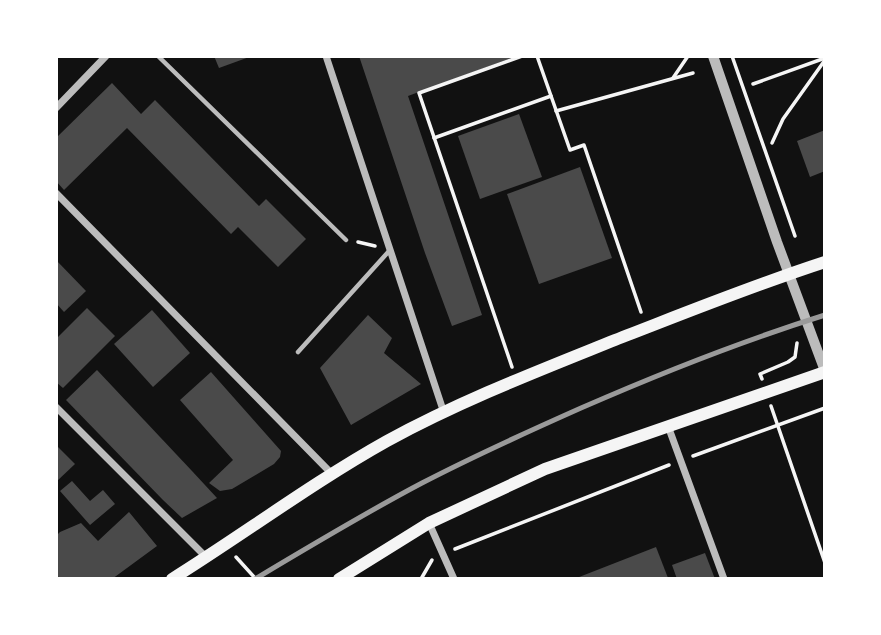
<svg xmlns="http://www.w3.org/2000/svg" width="881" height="635" font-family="Bitter,serif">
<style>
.building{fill:#4a4a4a}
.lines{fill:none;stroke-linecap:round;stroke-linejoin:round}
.path{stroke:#f5f5f5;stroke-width:3.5}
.service{stroke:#bcbcbc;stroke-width:4.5}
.minor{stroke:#bcbcbc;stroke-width:7}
.tertiary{stroke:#bcbcbc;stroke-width:10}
.secondary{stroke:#f5f5f5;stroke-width:12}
.rail{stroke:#9a9a9a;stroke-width:5}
</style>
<rect width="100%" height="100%" fill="#111"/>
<g class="building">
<polygon points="214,56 252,56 219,68"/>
<polygon points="359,56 517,56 408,96 482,315 452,326 425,253"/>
<polygon points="112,83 141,114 155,100 259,206 266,199 306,239 278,267 238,227 231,234 127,128 64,190 56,181 56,138"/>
<polygon points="519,114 542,177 480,199 458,136"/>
<polygon points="825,130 825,171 810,177 797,141"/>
<polygon points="580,167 612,258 539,284 507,194"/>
<polygon points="56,260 86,291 64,312 56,303"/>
<polygon points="87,308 115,336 63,388 56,382 56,339"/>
<polygon points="152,310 190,353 153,387 114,344"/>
<polygon points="368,315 392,338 384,353 421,384 351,425 320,368"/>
<polygon points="97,370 192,471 217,498 182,518 163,500 66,400"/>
<polygon points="211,372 281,451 280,457 274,464 232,489 220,491 209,483 233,460 180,400"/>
<polygon points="57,446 75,464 56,482 56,447"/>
<polygon points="72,481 90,501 103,490 115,504 90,525 60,491"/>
<polygon points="129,512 157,546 112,579 60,579 56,574 56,536 60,532 81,523 98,541"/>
<polygon points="656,547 668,578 574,579"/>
<polygon points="705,553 715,579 677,579 672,565"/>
</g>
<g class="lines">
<g class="path">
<polyline points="537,56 570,150 584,145 641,312"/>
<polyline points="732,56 795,236"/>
<polyline points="673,78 688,56"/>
<polyline points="753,84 825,58"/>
<polyline points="556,111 693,73"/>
<polyline points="434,138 551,96"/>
<polyline points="772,143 783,119 825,60"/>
<polyline points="358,242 375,246"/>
<polyline points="512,367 419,93 522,56"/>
<polyline points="762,379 760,374 788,362 795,357 797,343"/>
<polyline points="771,406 825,563"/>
<polyline points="693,456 825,408"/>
<polyline points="455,549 669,465"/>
<polyline points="236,557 256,579"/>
<polyline points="421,579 432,560"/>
</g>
<g class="service">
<polyline points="158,56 346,240"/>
<polyline points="298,352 390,250"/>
</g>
<g class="minor">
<polyline points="326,56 444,413"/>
<polyline points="56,108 106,56"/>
<polyline points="56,193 332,474"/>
<polyline points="56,407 206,557"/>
<polyline points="668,426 724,579"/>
<polyline points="429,523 454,579"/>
</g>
<polyline class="tertiary" points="713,56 777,242 825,371"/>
<g class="secondary">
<path d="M172,579c72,-45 140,-96 215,-138 73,-40 151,-70 228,-101 70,-27 139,-55 210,-78"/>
<polyline points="339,579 429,523 545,469 825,372"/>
</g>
<path class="rail" d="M255,579c55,-33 110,-66 167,-96 52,-27 105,-51 159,-75 80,-35 161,-67 244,-93"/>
</g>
<rect width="881" height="635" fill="none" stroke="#ffffff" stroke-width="116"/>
</svg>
